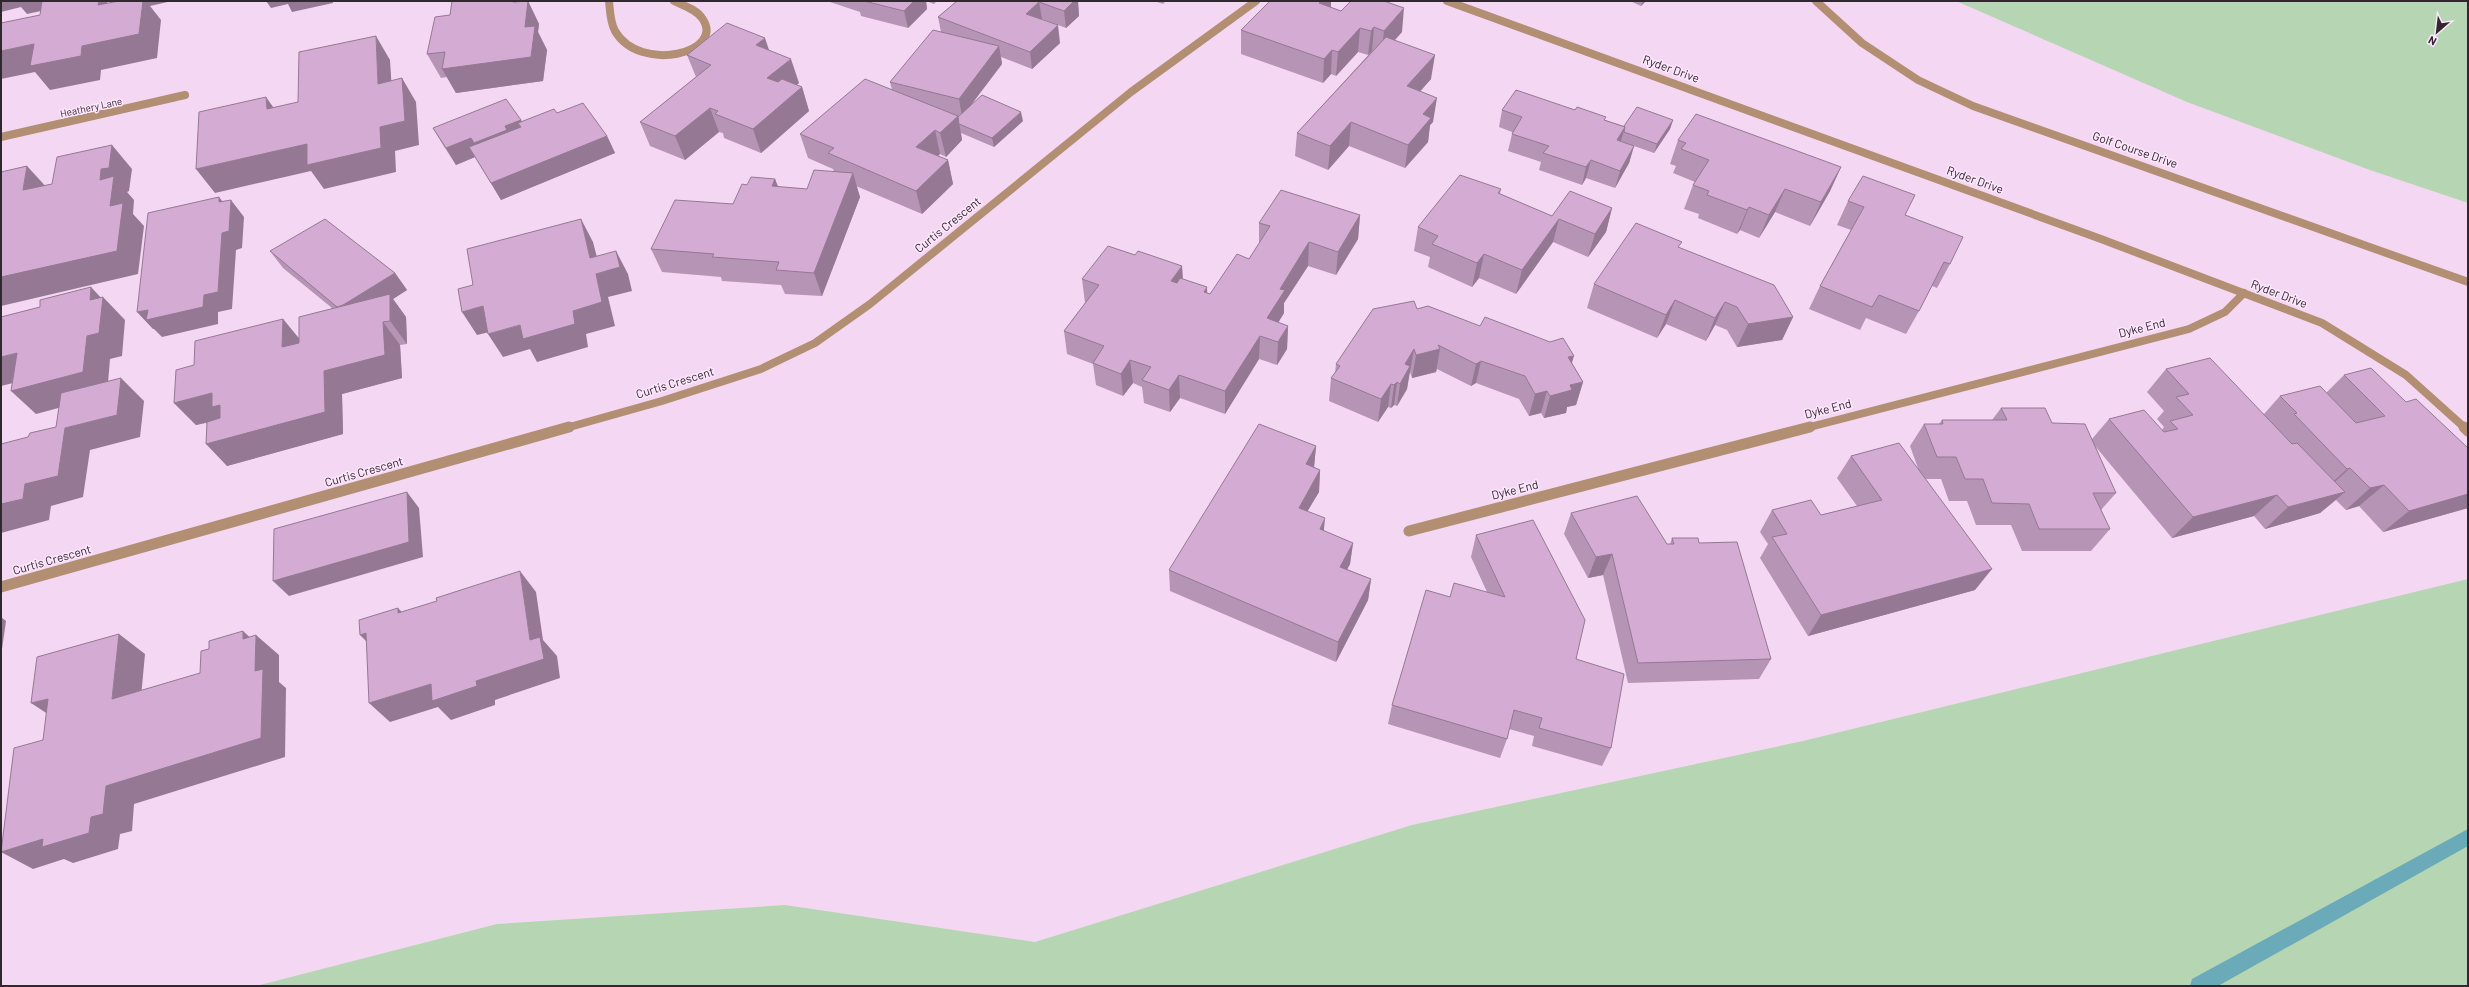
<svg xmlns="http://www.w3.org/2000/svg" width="2469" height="987" font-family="Barlow,sans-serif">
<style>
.green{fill:#b6d5b2}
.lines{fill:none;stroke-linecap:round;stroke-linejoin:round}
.stream{fill:#6aaab9;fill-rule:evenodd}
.minor-far1{stroke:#b28f73;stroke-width:8}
.minor{stroke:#b28f73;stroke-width:11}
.wall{fill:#b694b5}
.shaded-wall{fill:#947894}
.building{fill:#d4acd3;stroke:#947894}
.labels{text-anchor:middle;stroke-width:3;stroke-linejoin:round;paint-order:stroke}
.far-street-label{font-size:10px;fill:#322731;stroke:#fee7fd}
.street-label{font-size:12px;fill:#322731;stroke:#fee7fd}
</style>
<rect width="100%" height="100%" fill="#f4d8f3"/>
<g class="green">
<polygon points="1956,1 2468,1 2468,203 2370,170 2187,102"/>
<polygon points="2468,579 2468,986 256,986 497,924 785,905 1035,942 1412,825 1803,741"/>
</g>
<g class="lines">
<polygon class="stream" points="2468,829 2468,846 2218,986 2190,986 2192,979"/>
<g class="minor-far1">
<path d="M609,1c1,9 1,21 6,30 25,43 112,22 87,-13 -6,-9 -18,-12 -28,-17"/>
<polyline points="1447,1 2101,239 2322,323 2406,375 2465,428"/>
<polyline points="1816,1 1862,43 1918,80 1973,106 2468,282"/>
<polyline points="1,137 185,95"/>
<polyline points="566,428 662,401 761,369 815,343 870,304 1131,92 1256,1"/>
<polyline points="1806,428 2189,329 2225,312 2244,293"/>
</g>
<g class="minor">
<polyline points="2464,427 2468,431"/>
<polyline points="1409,531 1810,427"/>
<polyline points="1,587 569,427"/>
</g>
</g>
<g class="wall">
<polygon points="452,1 528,1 539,24 538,32 547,50 543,81 456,93 447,77 441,78 427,54 450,15"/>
<polygon points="827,1 937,1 934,4 926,1 927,9 908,28 861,16 860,12"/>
<polygon points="957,1 1078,1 1079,16 1066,28 1042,19 1041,19 1060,43 1032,69 1001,57 1002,64 970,106 1023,121 994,147 961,133 962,140 946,157 940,154 938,156 948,160 953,184 922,214 856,186 860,197 822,296 785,294 781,285 722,281 721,277 662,272 651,249 733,204 747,185 775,179 778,187 807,189 834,172 833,169 808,158 800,134 892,90 890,82 941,32 938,17"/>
<polygon points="1154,1 1166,1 1163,4"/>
<polygon points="1270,1 1331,1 1331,8 1402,32 1395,40 1431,79 1420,91 1433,122 1430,125 1428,142 1405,168 1349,146 1328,170 1295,156 1297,133 1372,51 1368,55 1358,52 1336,76 1331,74 1323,83 1241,54 1241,30"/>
<polygon points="1630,1 1646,1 1641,6"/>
<polygon points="769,50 799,83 796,84 802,87 809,111 761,153 724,138 723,133 719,132 685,160 650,146 640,122 696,77 687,55"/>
<polygon points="1502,110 1605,120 1624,126 1673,120 1670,129 1654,153 1634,146 1629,163 1615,188 1586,178 1582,185 1539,170 1541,162 1508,151 1512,134 1512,132 1499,127"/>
<polygon points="557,113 607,136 615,153 501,200 475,157 456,165 443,145 433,128 521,120 522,122"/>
<polygon points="1678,140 1841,167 1830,191 1810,226 1775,212 1759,238 1740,230 1737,234 1698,218 1699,214 1684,209 1693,185 1695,182 1673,173 1676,166 1670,164"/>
<polygon points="1501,189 1500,194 1552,216 1612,208 1606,232 1588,257 1553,242 1516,294 1479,278 1472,287 1428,267 1430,257 1414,251 1418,227"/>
<polygon points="1848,201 1905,215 1950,264 1937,288 1932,286 1919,311 1906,334 1866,318 1860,330 1809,309 1820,286 1851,230 1837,225"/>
<polygon points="1360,215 1358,239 1336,275 1308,266 1284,303 1284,313 1278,323 1288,326 1287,349 1277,365 1259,359 1225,414 1180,398 1170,412 1144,403 1142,387 1133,383 1123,396 1096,385 1093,364 1067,354 1064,331 1085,303 1082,279 1135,255 1182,266 1183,279 1207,293 1210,294 1249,259 1259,244 1259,223"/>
<polygon points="1680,248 1793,317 1782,340 1737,347 1727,330 1715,325 1706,341 1666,324 1657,338 1587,308 1594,284"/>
<polygon points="270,251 395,273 407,290 393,299 406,317 407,344 400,345 402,378 342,394 343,434 227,466 206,423 196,425 174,403 283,319 299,339 332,308 283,268"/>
<polygon points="1417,309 1572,363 1583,382 1576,405 1567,407 1566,413 1544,418 1541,413 1529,416 1519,399 1476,383 1471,386 1437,369 1436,372 1412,378 1410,372 1409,374 1407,389 1397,406 1394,405 1391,408 1388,407 1378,422 1329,401 1331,378 1335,373 1336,364"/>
<polygon points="2166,369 2264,414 2280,396 2326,393 2344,375 2406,402 2468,448 2468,508 2383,532 2359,506 2346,510 2336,500 2320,513 2265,529 2254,516 2172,538 2095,446 2116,493 2101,510 2110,529 2091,551 2022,551 2011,525 1976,525 1967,501 1949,501 1941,479 1925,479 1975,590 1808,636 1760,558 1768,544 1760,532 1772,510 1821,515 1857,506 1837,478 1851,456 1919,471 1910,446 1924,424 1939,424 1942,420 1992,420 2001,408 2052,423 2092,439 2109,419 2162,430 2164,427 2157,419 2164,411 2147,392"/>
<polygon points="1316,446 1314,467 1320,470 1319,492 1307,511 1324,531 1353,543 1350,564 1347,569 1371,579 1368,600 1336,662 1170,591 1169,570"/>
<polygon points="1571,513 1667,544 1670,544 1672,538 1699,543 1771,659 1759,679 1628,683 1603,575 1588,578 1564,534"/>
<polygon points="1476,535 1576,659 1611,748 1602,766 1532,746 1534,736 1509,729 1507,739 1500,758 1388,724 1392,705 1450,597 1487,592 1471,557"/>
</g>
<g class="shaded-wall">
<polygon points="1,1 87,1 27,14 21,7 1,12"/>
<polygon points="94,1 106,1 110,6 117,29"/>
<polygon points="123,1 172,1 150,6 161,20 157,58 101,70 100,80 50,90 35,72 1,79 1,51 34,44 82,46"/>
<polygon points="266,1 333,1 333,3 292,12 288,4 271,8"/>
<polygon points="514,1 528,1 539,24 538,32 547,50 543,81 456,93 442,69 513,2"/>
<polygon points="914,1 926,1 927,9 908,28 904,11"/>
<polygon points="1074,1 1078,1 1079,16 1066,28 1064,11"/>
<polygon points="1322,1 1331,1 1331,14 1319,3"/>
<polygon points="1643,1 1646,1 1641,6"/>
<polygon points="1039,2 1042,19 1029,31 1026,14"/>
<polygon points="1404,8 1402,32 1381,55 1384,31"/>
<polygon points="1058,25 1060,43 1032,69 1030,52"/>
<polygon points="1374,27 1372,51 1368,55 1371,31"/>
<polygon points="1360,28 1358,52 1336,76 1338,52"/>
<polygon points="376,36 390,60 393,108 378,84"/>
<polygon points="765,38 773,62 756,45"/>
<polygon points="999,46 1002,64 962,117 959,99"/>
<polygon points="1332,50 1331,74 1323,83 1324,59"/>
<polygon points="1435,55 1431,79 1404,110 1407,86"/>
<polygon points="791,59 799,83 775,102 767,78"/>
<polygon points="402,78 416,102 419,145 395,151 396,172 324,189 311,171 215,193 196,169 380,127"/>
<polygon points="802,87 809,111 761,153 753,129"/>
<polygon points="266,97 283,121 267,109"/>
<polygon points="1437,98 1433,122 1430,125 1428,142 1405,168 1408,145 1423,114"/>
<polygon points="710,108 719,132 685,160 675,136"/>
<polygon points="1021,112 1023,121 994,147 992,138"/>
<polygon points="958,116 962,140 946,157 940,133"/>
<polygon points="521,120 530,137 518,123 526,138 484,160 474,143 505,126"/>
<polygon points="1673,120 1670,129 1654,153 1657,144"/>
<polygon points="1351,122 1349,146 1328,170 1330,146"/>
<polygon points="1625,127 1620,144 1617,140"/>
<polygon points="935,130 940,154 922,171 916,147"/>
<polygon points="607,136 615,153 501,200 491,183"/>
<polygon points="471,138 481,155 469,147 475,157 456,165 446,148"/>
<polygon points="112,145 132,169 129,191 127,192 134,200 133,214 144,226 138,274 1,306 1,277 110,206 100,180 101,169"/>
<polygon points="1634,146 1629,163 1615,188 1620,171"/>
<polygon points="948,160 953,184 922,214 916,191"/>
<polygon points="1591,160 1586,178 1582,185 1586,167"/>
<polygon points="27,166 49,190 23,190"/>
<polygon points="1841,167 1830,191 1810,226 1821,202"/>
<polygon points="853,173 860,197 822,296 814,273"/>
<polygon points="775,179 784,202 772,186"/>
<polygon points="1785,189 1775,212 1759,238 1769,215"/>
<polygon points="219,197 230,211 231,200 244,217 242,248 236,250 232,309 218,312 218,324 162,337 154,329 153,329 137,312 148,310 204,295 219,202"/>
<polygon points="1749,207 1740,230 1737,234 1747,210"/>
<polygon points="1612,208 1606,232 1588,257 1595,234"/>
<polygon points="1360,215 1358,239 1336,275 1338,252"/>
<polygon points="581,219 593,242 601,273 616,251 628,274 632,291 608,297 615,326 586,334 588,347 537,362 530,349 503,357 488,334 573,311 590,258"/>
<polygon points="1559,219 1553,242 1516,294 1522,270"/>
<polygon points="1309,242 1308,266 1284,303 1284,313 1268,339 1267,318 1280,289"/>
<polygon points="1484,254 1479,278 1472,287 1477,263"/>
<polygon points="1182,266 1183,289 1171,281"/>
<polygon points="395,273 407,290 393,299 406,317 407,344 390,321 339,308"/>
<polygon points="91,287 103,300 103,297 125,320 122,356 110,359 107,395 36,414 11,391 90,300"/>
<polygon points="1207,287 1208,311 1204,292"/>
<polygon points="1675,300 1666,324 1657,338 1666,315"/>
<polygon points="1725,302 1715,325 1706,341 1715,318"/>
<polygon points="483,306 498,330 477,335 462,312"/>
<polygon points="1793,317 1782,340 1737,347 1748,324"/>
<polygon points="283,319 302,342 301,370 282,347"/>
<polygon points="383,322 400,345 402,378 342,394 343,434 227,466 206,444 324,371"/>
<polygon points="1288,326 1287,349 1277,365 1278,342"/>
<polygon points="1260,336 1259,359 1225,414 1225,391"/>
<polygon points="1414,349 1407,389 1397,406 1400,384 1405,364"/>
<polygon points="1440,349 1436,372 1412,378 1416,355"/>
<polygon points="17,353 41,376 1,386 1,357"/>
<polygon points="1574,356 1567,379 1568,357"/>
<polygon points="1130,360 1133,383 1123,396 1121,374"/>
<polygon points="1481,361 1476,383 1471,386 1476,364"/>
<polygon points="1179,375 1180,398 1170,412 1169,390"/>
<polygon points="121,378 144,401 140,437 90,450 83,497 51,506 49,520 1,533 1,504 25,484 65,428"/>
<polygon points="1397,382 1394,405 1391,408 1394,385"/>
<polygon points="1583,382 1576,405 1567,407 1566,413 1544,418 1550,396 1570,385"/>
<polygon points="1391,384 1388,407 1378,422 1381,399"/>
<polygon points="1547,391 1541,413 1529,416 1535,394"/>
<polygon points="212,393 233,416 196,425 174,403"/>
<polygon points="1316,446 1314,468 1306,464"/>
<polygon points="2350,468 2326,490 2323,491 2347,469"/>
<polygon points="1320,470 1319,492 1297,529 1299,508"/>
<polygon points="2384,485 2359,506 2346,510 2370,488"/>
<polygon points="407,492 419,508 423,557 289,596 273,581"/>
<polygon points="2345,492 2320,513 2265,529 2288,507"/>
<polygon points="2468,494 2468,508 2383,532 2409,511"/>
<polygon points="2277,495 2254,516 2172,538 2193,517"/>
<polygon points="1325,518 1323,540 1320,529"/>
<polygon points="1353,543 1350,564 1338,587 1340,567"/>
<polygon points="1612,554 1603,575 1588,578 1596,557"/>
<polygon points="1992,569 1975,590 1808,636 1821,615"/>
<polygon points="520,571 536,592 543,640 557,656 560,678 495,700 495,705 451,720 438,707 390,722 369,703 431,684 476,681 530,640"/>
<polygon points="1371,579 1368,600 1336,662 1338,642"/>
<polygon points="398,608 417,628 398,613"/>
<polygon points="1,617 6,621 1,656"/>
<polygon points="243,631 256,643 256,635 279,655 279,682 286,688 285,757 134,804 132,831 120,834 118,849 73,863 64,859 33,869 1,852 91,817 106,786 255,671 243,639"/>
<polygon points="366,633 380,655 360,635"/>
<polygon points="119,634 145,654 139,718 112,699"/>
<polygon points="48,699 60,722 31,703"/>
</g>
<g class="building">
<polygon points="42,1 99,1 98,5 119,1 143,1 139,34 82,46 81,56 30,66 34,44 1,51 1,23 40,15"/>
<polygon points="452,1 514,1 513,2 528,1 525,27 535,26 531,57 442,69 445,52 427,54 435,17 450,15"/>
<polygon points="864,1 914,1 904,11"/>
<polygon points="957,1 1074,1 1064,11 1039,2 1026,14 1058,25 1030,52 938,17"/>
<polygon points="1270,1 1322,1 1319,3 1341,11 1351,1 1384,1 1404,8 1384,31 1374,27 1371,31 1360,28 1338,52 1332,50 1324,59 1241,30"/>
<polygon points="727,23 765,38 756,45 791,59 767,78 778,82 782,79 802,87 753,129 715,114 718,111 710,108 675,136 640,122 711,65 687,55"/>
<polygon points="933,30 999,46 959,99 890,82"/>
<polygon points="376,36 378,84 402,78 405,121 380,127 381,148 307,165 307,144 196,169 199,112 266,97 267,109 298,102 299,52"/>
<polygon points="1386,37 1435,55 1407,86 1437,98 1423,114 1431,118 1408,145 1351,122 1330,146 1297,133"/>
<polygon points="865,79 958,116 940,133 935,130 916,147 948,160 916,191 828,153 834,148 800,134"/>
<polygon points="1516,90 1575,110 1577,107 1606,117 1604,120 1625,127 1617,140 1634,146 1620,171 1591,160 1586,167 1543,153 1549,146 1512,134 1522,117 1502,110"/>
<polygon points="982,95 1021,112 992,138 959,124 958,117"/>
<polygon points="506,99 521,120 505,126 507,130 474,143 471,138 446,148 433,128"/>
<polygon points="583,103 607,136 491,183 469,147 521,127 518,123 554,109 557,113"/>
<polygon points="1637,107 1673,120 1657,144 1624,132 1625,127 1624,126"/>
<polygon points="1696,114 1841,167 1821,202 1785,189 1769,215 1749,207 1747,210 1707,195 1709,191 1693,185 1709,160 1681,149 1686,143 1678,140"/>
<polygon points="112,145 109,168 101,169 100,180 114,176 110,206 123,203 117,251 1,277 1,172 27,166 23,190 52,184 57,157"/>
<polygon points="814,170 853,173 814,273 776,270 779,262 712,257 714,254 651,249 675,200 733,204 742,184 747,185 751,177 775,179 772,186 807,189"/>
<polygon points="1460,175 1501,189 1498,193 1552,216 1570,191 1612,208 1595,234 1559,219 1522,270 1484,254 1477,263 1432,244 1438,236 1418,227"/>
<polygon points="1863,176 1915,195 1905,215 1963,237 1950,264 1944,262 1919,311 1879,295 1872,307 1820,286 1864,207 1848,201"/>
<polygon points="1281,190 1360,215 1338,252 1309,242 1280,289 1285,290 1267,318 1288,326 1278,342 1260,336 1225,391 1179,375 1169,390 1142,380 1151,367 1130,360 1121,374 1093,363 1104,346 1064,331 1099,285 1082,279 1108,246 1135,255 1138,251 1182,266 1171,281 1177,283 1180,278 1207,287 1204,292 1210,294 1237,254 1249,259 1270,226 1259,223"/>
<polygon points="219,197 219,202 231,200 229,231 222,233 218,292 204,295 203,307 146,320 148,310 137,312 148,213"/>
<polygon points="325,219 395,273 343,305 337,307 270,251"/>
<polygon points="581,219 590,258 616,251 620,267 596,274 602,302 573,311 575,324 523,339 520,325 488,334 483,306 462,312 458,289 473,285 467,249"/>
<polygon points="1636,223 1682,242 1678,247 1774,285 1793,317 1748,324 1737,307 1725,302 1715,318 1675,300 1666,315 1594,284"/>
<polygon points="91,287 90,300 103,297 99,333 87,336 83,372 11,391 17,353 1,357 1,317 40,307 40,300"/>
<polygon points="390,294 390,321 383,322 385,355 324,371 325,412 206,444 207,422 220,418 220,405 212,407 212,393 174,403 176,370 194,365 195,341 283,319 282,347 299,343 299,317"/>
<polygon points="1414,301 1417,309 1428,306 1480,326 1485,317 1550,342 1563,338 1574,356 1568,357 1583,382 1570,385 1572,390 1550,396 1547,391 1535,394 1525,376 1481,361 1476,364 1438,345 1440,349 1416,355 1414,349 1405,364 1410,366 1400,384 1397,382 1394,385 1391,384 1381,399 1331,378 1340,366 1336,364 1373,309"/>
<polygon points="2210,358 2292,444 2297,443 2345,492 2288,507 2277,495 2193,517 2109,419 2144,410 2164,432 2178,429 2170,421 2193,415 2176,397 2189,394 2166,369"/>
<polygon points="2371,368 2406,402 2416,399 2468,448 2468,494 2409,511 2384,485 2370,488 2350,468 2347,469 2294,414 2297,413 2280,396 2320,386 2356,423 2385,416 2344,375"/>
<polygon points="121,378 117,415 65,428 58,476 25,484 23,499 1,504 1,444 28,437 30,433 56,427 61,393"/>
<polygon points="2001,408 2045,408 2052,423 2085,424 2116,493 2093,493 2110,529 2039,529 2029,504 1992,503 1983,479 1965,479 1956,457 1937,457 1924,424 1943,424 1942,420 2007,420"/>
<polygon points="1259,424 1316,446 1306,464 1320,470 1299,508 1325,518 1320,529 1353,543 1340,567 1371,579 1338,642 1169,570"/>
<polygon points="1899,443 1992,569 1821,615 1772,537 1787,534 1772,510 1811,500 1821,515 1882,500 1851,456"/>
<polygon points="407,492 409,542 273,581 274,529"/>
<polygon points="1637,496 1667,544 1674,544 1672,538 1698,538 1699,543 1737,542 1771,659 1638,663 1612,554 1596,557 1571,513"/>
<polygon points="1533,520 1585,620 1576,659 1624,674 1611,748 1539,728 1542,718 1514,710 1507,739 1392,705 1426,590 1450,597 1454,583 1505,597 1476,535"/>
<polygon points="520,571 530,640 540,637 544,659 476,681 477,686 432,701 431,684 369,703 366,633 360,635 359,620 398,608 398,613 437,601 436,598"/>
<polygon points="243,631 243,639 256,635 255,671 263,669 261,738 106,786 103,814 91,817 89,833 42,847 43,839 1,852 14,748 43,740 48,699 31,703 37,657 119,634 112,699 200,673 201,651 209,649 209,641"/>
</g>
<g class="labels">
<g class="far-street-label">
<text transform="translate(91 107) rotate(-12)" y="4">Heathery Lane</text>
</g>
<g class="street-label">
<text transform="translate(1671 69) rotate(20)" y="4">Ryder Drive</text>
<text transform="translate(2135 150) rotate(19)" y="4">Golf Course Drive</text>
<text transform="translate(1975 180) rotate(20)" y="4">Ryder Drive</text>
<text transform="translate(948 225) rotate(-39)" y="4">Curtis Crescent</text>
<text transform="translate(2279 294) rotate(21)" y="4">Ryder Drive</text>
<text transform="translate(2142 328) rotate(-14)" y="4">Dyke End</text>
<text transform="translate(675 383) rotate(-17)" y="4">Curtis Crescent</text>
<text transform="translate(1828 409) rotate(-14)" y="4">Dyke End</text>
<text transform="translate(364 472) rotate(-16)" y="4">Curtis Crescent</text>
<text transform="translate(1515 490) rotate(-14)" y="4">Dyke End</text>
<text transform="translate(52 560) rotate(-16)" y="4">Curtis Crescent</text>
</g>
</g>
<rect width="2469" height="987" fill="none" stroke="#322731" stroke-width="4"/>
<g transform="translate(2437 32) rotate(208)" stroke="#fee7fd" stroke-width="3" paint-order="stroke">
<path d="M0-3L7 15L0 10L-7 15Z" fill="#322731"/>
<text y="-6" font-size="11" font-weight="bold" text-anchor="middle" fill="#322731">N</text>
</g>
</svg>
